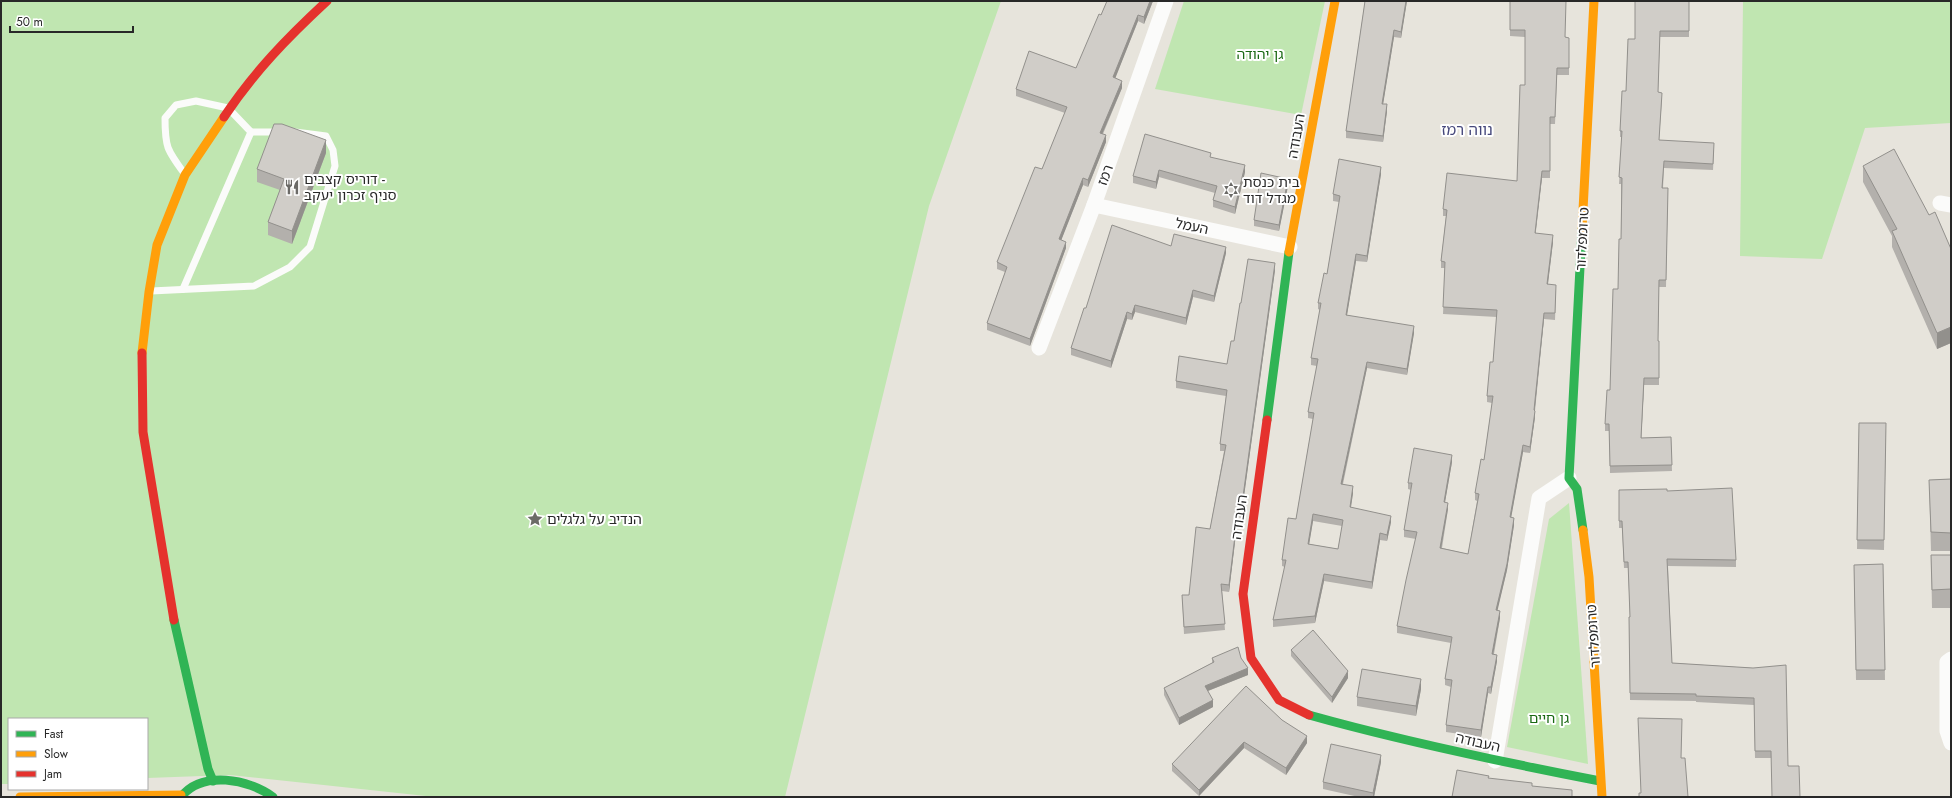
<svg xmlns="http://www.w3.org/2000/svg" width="1952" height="798" font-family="Jost,'Noto Sans Hebrew',sans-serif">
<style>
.green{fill:#c0e6b1}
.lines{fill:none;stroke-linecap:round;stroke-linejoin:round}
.lane{stroke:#fbfbfa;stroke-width:7}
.street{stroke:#fbfbfa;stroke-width:15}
.fast{stroke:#30b455;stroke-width:9}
.slow{stroke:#ff9f0a;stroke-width:9}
.jam{stroke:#e5322d;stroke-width:9}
.wall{fill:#b3b0ac;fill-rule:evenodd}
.shaded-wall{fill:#92908c}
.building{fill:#d0cdc8;stroke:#92908c;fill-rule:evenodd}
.labels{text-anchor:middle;stroke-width:4;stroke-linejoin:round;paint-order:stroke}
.park-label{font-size:14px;fill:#1a6913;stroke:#fff}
.street-label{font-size:14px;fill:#282828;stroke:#fff}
.poi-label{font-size:14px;fill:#282828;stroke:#fff;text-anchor:start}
.neighbourhood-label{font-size:15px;fill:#45477b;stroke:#fff}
</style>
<rect width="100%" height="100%" fill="#e7e4dc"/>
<g class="green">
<polygon points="1,1 1001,1 929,206 785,797 435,797 230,775 147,778 147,719 9,719 9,784 1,784"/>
<polygon points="1184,1 1325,1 1301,115 1155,89"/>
<polygon points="1743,1 1951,1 1951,123 1865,128 1822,259 1740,256"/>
<polygon points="1569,503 1588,764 1507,747 1549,519"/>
</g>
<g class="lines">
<g class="lane">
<polyline points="251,132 279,132"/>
<path d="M183,289l68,-157 -23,-24 -32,-7 -20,4 -11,13c0,29 2,32 19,55"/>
<polyline points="151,291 254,286 290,267 310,247 335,166 333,150 326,136 295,132"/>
</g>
<g class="street">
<polyline points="1940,203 1951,205"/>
<polyline points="1094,205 1290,247"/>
<polyline points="1039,348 1094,205 1166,1"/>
<polyline points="1951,659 1947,662 1947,731 1951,743"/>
<polyline points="1495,761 1539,498 1569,478"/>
</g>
<g class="fast">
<polyline points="1582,229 1569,478 1577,489 1583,530"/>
<polyline points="1267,420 1289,252"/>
<polyline points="174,620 208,769 213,781"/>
<path d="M1309,715c96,27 193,47 291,66"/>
<path d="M181,797c21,-27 68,-18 92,0"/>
</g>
<g class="slow">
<polyline points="1582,229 1594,1"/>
<polyline points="1289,252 1335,1"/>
<polyline points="142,353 149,292 157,245 185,175 224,117"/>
<polyline points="1583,530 1589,577 1602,797"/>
<polyline points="20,797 181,795"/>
</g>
<g class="jam">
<path d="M224,117c30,-45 63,-79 103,-116"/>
<polyline points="142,353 143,432 174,620"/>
<polyline points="1267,420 1243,594 1251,658 1279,700 1309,715"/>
</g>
</g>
<g class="wall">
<polygon points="1107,1 1153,1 1144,24 1138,21 1115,78 1122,88 1103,134 1106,142 1088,187 1083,185 1061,240 1066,248 1030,346 987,330 987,323 1005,272 997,269 997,262 1042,169 1065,113 1016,96 1016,89 1076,68 1101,15"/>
<polygon points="1365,1 1407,1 1401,38 1394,37 1383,104 1387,111 1383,142 1346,138 1346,131"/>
<polygon points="1510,1 1565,37 1569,38 1569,75 1557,75 1555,124 1550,124 1550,178 1542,178 1535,233 1553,242 1548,284 1556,291 1555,320 1544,319 1535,411 1535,417 1530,453 1523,452 1511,517 1514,525 1507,570 1497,610 1500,618 1494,654 1497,661 1491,694 1488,693 1481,737 1446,732 1446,725 1451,687 1445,685 1445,679 1451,643 1397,633 1397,626 1416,539 1404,537 1404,530 1411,490 1408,489 1408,483 1452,462 1445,502 1448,509 1442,548 1468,554 1477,501 1475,500 1475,493 1484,460 1492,403 1487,402 1487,396 1493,362 1497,317 1443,314 1445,268 1441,268 1441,261 1446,216 1443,216 1443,209 1517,181 1525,85 1525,37 1510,36"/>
<polygon points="1689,1 1689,37 1660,37 1658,92 1662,99 1659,140 1714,150 1713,170 1664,168 1663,188 1668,188 1666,287 1659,287 1658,341 1659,341 1659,385 1644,385 1641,438 1671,437 1672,471 1610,473 1609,431 1605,431 1605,424 1610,390 1618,289 1621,239 1621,184 1619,184 1622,137 1620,137 1620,131 1626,91 1635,39"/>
<polygon points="326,153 292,244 268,235 268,222 280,190 257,182 257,169"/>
<polygon points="1211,157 1245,172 1235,214 1213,207 1213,200 1215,193 1159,177 1156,189 1133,183 1133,176"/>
<polygon points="1863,166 1929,215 1951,249 1951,343 1937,349 1892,247 1892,236 1863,182"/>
<path d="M1381,174l-14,88 -11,-1 -9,54 67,18 -7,42 -40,-7 -24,116 10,9 -2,14 40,15 -4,19 -7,-1 -8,49 -48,-8 -9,42 -42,4v-7l12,-53 -3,-1v-6l14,-41 17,-100 -5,-1v-6l9,-46 -6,-1v-7l9,-48 -2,-1v-6l9,-29 12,-72 -6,-1v-7zM1313,521l29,5 -4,23 -29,-5z"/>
<polygon points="1288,186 1279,231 1254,226 1254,220"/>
<polygon points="1171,246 1226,253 1214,302 1193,297 1186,325 1135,312 1132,320 1127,319 1111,368 1071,355 1071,348 1086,308"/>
<polygon points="1275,270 1241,518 1238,517 1229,592 1222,591 1225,630 1184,634 1182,595 1189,595 1210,529 1224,451 1220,451 1220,444 1226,396 1176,388 1176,381 1227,364 1234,341 1241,303"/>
<polygon points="1859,423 1886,423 1884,550 1857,549"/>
<polygon points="1951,479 1951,551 1931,551 1929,480"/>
<polygon points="1619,490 1667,491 1736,560 1736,567 1668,566 1672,663 1753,668 1788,766 1800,797 1771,758 1755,758 1754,705 1696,702 1696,701 1630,700 1629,617 1630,617 1628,568 1624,568 1622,528 1619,528"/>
<polygon points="1931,555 1951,555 1951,608 1932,608"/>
<polygon points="1883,564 1885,680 1856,680 1854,565"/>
<polygon points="1291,650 1348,678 1332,703 1291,656"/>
<polygon points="1212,658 1241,658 1248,675 1208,691 1213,707 1179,725 1164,695 1164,688 1212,663"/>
<polygon points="1421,689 1416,716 1357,706 1357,697"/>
<polygon points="1282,720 1307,743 1286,775 1244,748 1199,796 1172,771 1172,764"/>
<polygon points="1381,762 1374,797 1359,797 1323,789 1323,782"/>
</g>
<g class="shaded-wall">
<polygon points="1150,1 1153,1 1144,24 1144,17"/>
<polygon points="1406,1 1407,1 1401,38 1401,32"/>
<polygon points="1138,15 1138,21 1113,84 1113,77"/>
<polygon points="1394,30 1394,37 1382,111 1382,104"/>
<polygon points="1122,81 1122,88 1100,139 1100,133"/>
<polygon points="1387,104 1387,111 1383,142 1383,136"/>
<polygon points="1106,135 1106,142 1088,187 1088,180"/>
<polygon points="326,140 326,153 292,244 292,231"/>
<polygon points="1245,165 1245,172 1235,214 1235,207"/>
<polygon points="1381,167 1381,174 1367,262 1367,256"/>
<polygon points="1159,170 1159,177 1156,189 1156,182"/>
<polygon points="1542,171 1542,178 1535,239 1535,233"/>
<polygon points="1083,178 1083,185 1059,246 1059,239"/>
<polygon points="1288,179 1288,186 1279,231 1279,225"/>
<polygon points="1553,235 1553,242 1547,291 1547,284"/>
<polygon points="1066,242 1066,248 1030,346 1030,339"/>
<polygon points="1226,247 1226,253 1214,302 1214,296"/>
<polygon points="1356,254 1356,261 1346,321 1346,315"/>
<polygon points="1275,263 1275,270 1241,518 1241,511"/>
<polygon points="1193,290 1193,297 1186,325 1186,318"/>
<polygon points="1135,305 1135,312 1132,320 1132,314"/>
<polygon points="1127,312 1127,319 1111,368 1111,361"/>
<polygon points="1544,313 1544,319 1534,417 1534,410"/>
<polygon points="1414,326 1414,333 1407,375 1407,369"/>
<polygon points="1951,327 1951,343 1937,349 1937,333"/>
<polygon points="1367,362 1367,368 1341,490 1341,484"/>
<polygon points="1644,378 1644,385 1641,444 1641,438"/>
<polygon points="1535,411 1535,417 1530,453 1530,447"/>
<polygon points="1523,445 1523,452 1510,524 1510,517"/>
<polygon points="1452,455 1452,462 1444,508 1444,502"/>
<polygon points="1353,486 1353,493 1350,513 1350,507"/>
<polygon points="1448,503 1448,509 1440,554 1440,548"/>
<polygon points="1238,511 1238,517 1229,592 1229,585"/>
<polygon points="1313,514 1313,521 1308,551 1308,544"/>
<polygon points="1391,516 1391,522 1387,541 1387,535"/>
<polygon points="1514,518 1514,525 1507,570 1496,617 1496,610"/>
<polygon points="1380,533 1380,540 1372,589 1372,582"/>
<polygon points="1324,574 1324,581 1315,623 1315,616"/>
<polygon points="1500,611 1500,618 1492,660 1492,654"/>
<polygon points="1497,655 1497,661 1491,694 1491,687"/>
<polygon points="1248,668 1248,675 1205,692 1205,686"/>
<polygon points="1348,671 1348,678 1332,703 1332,697"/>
<polygon points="1421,679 1421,689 1416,716 1416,706"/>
<polygon points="1488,687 1488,693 1481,737 1481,730"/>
<polygon points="1213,700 1213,707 1179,725 1179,718"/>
<polygon points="1307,736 1307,743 1286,775 1286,768"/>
<polygon points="1244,742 1244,748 1199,796 1199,790"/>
<polygon points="1381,755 1381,762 1374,797 1373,797 1373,793"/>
</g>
<g class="building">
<polygon points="1107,1 1150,1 1144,17 1138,15 1113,77 1122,81 1100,133 1106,135 1088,180 1083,178 1059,239 1066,242 1030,339 987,323 1007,267 997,262 1035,167 1042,169 1067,107 1016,89 1029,51 1076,68 1099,14 1101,15"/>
<polygon points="1365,1 1406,1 1401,32 1394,30 1382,104 1387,104 1383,136 1346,131"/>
<polygon points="1510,1 1566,1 1565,37 1569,38 1569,68 1557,68 1555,117 1550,117 1550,171 1542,171 1535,233 1553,235 1547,284 1556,285 1555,313 1544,313 1534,410 1535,411 1530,447 1523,445 1510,517 1514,518 1507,564 1496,610 1500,611 1492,654 1497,655 1491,687 1488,687 1481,730 1446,725 1452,680 1445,679 1452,637 1397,626 1406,580 1417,532 1404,530 1412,483 1408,483 1414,448 1452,455 1444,502 1448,503 1440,548 1468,554 1479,494 1475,493 1481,459 1484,460 1493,396 1487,396 1490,362 1493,362 1497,310 1443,307 1445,262 1441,261 1447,210 1443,209 1447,173 1517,181 1520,85 1525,85 1525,30 1510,30"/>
<polygon points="1635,1 1689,1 1689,31 1660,31 1658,92 1662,93 1659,140 1714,143 1713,164 1664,161 1662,188 1668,188 1666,280 1659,280 1658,341 1659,341 1659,378 1644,378 1641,438 1671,437 1672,465 1610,466 1609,424 1605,424 1607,390 1610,390 1613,289 1618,289 1619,239 1621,239 1622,178 1619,177 1622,131 1620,131 1622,91 1626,91 1628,39 1635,39"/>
<polygon points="274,124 282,124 326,140 292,231 268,222 284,179 257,169"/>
<polygon points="1145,134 1211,153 1210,157 1245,165 1235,207 1213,200 1217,186 1159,170 1156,182 1133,176"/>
<polygon points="1894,149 1929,215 1935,212 1951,249 1951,327 1937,333 1892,231 1897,229 1863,166"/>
<path d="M1339,159l42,8 -14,89 -11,-2 -10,61 68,11 -7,43 -40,-7 -26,122 12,2 -3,21 41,9 -4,19 -7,-2 -8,49 -48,-8 -9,42 -42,4 13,-60h-4l6,-42 8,1 18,-106 -6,-1 10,-53 -7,-1 10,-55h-3l6,-30 3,1 13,-78 -7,-2zM1313,514l30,6 -5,29 -30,-5z"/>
<polygon points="1261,173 1288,179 1279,225 1254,220"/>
<polygon points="1112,225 1171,246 1174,234 1226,247 1214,296 1193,290 1186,318 1135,305 1132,314 1127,312 1111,361 1071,348 1084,308 1086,308"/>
<polygon points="1248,259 1275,263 1241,511 1238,511 1229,585 1221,584 1225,624 1184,627 1182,595 1189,595 1196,527 1210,529 1226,445 1220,444 1227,390 1176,381 1179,356 1227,364 1231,341 1234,341 1240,303 1241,303"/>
<polygon points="1859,423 1886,423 1884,540 1857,540"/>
<polygon points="1951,479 1951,533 1931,532 1929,480"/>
<polygon points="1732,488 1736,560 1667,559 1672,663 1753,668 1786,665 1788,766 1799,766 1800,797 1772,797 1771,751 1755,751 1754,698 1696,696 1696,694 1630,693 1629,617 1630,617 1628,562 1624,562 1622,521 1619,521 1619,490 1667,489 1667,491"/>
<polygon points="1931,555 1951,555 1951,589 1932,590"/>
<polygon points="1883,564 1885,670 1856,670 1854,565"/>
<polygon points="1313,630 1348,671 1332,697 1291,650"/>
<polygon points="1238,647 1241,658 1248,668 1205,686 1213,700 1179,718 1164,688 1214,662 1212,658"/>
<polygon points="1362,669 1421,679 1416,706 1357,697"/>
<polygon points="1246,686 1282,720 1307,736 1286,768 1244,742 1199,790 1172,764"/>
<polygon points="1638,718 1682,719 1681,758 1685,758 1688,797 1639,797 1639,793 1641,793"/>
<polygon points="1331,744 1381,755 1373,793 1323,782"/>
<polygon points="1457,770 1489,776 1488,778 1532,783 1532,786 1572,790 1572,797 1452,797"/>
</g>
<defs>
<symbol id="restaurant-bare" viewBox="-9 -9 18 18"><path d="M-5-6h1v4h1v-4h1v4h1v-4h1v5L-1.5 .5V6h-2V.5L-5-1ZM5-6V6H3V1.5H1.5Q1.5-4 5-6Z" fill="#6b6a67" stroke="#fff" stroke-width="2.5" paint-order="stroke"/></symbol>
<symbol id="synagogue-bare" viewBox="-9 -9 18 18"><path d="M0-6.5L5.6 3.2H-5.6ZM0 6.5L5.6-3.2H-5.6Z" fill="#6b6a67" stroke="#fff" stroke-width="2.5" paint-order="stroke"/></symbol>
<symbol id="sight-bare" viewBox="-9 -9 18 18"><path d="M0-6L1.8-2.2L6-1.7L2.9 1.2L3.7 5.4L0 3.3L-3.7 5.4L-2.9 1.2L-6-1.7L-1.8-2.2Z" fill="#6b6a67" stroke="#fff" stroke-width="2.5" paint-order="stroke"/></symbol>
</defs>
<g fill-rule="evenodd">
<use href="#restaurant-bare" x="281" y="176" width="22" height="22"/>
<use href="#synagogue-bare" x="1220" y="179" width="22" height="22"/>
<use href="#sight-bare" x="524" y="508" width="22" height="22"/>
</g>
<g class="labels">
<g class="park-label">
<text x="1260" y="59">גן יהודה</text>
<text x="1549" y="723">גן חיים</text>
</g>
<g class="street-label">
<text transform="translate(1296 136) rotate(-80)" y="5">העבודה</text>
<text transform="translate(1105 175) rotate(-70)" y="5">רמז</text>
<text transform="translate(1192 226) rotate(12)" y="5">העמל</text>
<text transform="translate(1582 239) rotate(-87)" y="5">טרומפלדור</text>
<text transform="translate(1239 517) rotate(-82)" y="5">העבודה</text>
<text transform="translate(1593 636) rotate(-94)" y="5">טרומפלדור</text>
<text transform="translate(1478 742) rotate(13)" y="5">העבודה</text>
</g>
<g class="poi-label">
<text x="304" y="184">דוריס קצבים -<tspan x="304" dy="16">סניף זכרון יעקב</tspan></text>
<text x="1243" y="187">בית כנסת<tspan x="1243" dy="16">מגדל דוד</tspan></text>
<text x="547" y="524">הנדיב על גלגלים</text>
</g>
<g class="neighbourhood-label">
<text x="1467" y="135">נווה רמז</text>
</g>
</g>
<rect width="1952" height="798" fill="none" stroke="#282828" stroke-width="4"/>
<rect x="8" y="718" width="140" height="72" fill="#ffffff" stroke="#a9a9a9"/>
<rect x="16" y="731" width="20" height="6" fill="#30b455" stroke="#a9a9a9"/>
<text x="44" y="738" font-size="12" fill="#282828">Fast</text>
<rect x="16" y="751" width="20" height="6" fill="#ff9f0a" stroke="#a9a9a9"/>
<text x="44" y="758" font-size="12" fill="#282828">Slow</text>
<rect x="16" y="771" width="20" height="6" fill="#e5322d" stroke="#a9a9a9"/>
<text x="44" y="778" font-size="12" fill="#282828">Jam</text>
<path d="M10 26v6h123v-6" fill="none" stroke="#282828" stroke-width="2"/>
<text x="16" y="26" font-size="12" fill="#282828" stroke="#ffffff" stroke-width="3" paint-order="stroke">50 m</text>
</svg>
